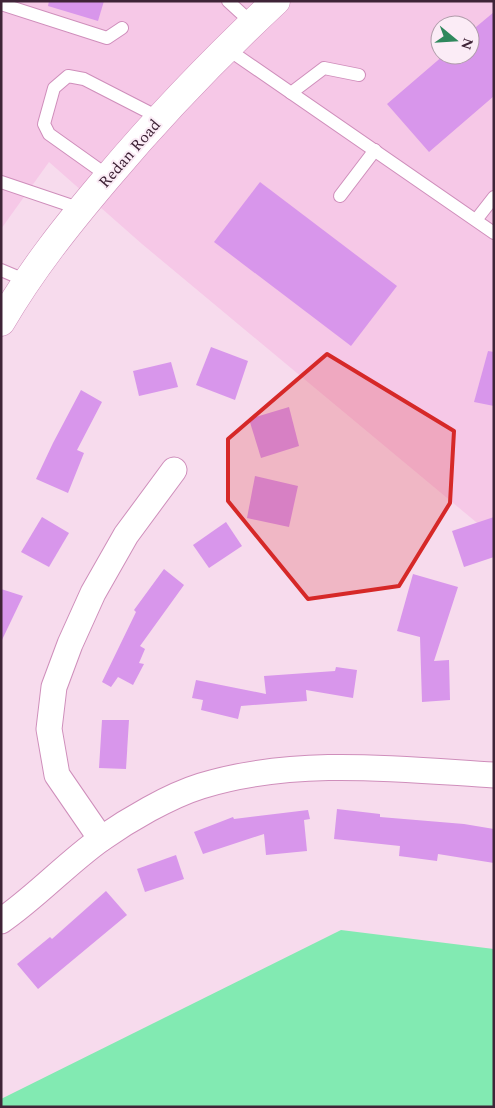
<svg xmlns="http://www.w3.org/2000/svg" width="495" height="1108" font-family="Spectral,serif">
<style>
.built{fill:#f6c8e7;fill-rule:evenodd}
.green{fill:#82eab2}
.building{fill:#d896eb}
.lines{fill:none;stroke-linecap:round;stroke-linejoin:round}
.service-casing{stroke:#cf8ebb;stroke-width:14}
.minor-casing{stroke:#cf8ebb;stroke-width:27}
.secondary-casing{stroke:#cf8ebb;stroke-width:29}
.service{stroke:#fff;stroke-width:12}
.minor{stroke:#fff;stroke-width:25}
.secondary{stroke:#fff;stroke-width:28}
.marked{fill:#d62828;fill-opacity:0.2;stroke:#d62828;stroke-width:4;stroke-linejoin:round}
.labels{text-anchor:middle;stroke-width:4;stroke-linejoin:round;paint-order:stroke}
.street-label{font-size:16px;fill:#3f2437;stroke:#fbecf6}
</style>
<rect width="100%" height="100%" fill="#f7dbed"/>
<path class="built" d="M1,1h493v536l-352,-293 -93,-82 -48,67zM440,25h30v30h-30z"/>
<polygon class="green" points="341,930 494,949 494,1107 1,1107 1,1099"/>
<g class="building">
<polygon points="49,1 104,1 98,21 48,6"/>
<polygon points="494,12 494,96 429,152 387,104 444,55 470,55 470,32"/>
<polygon points="260,182 397,286 351,346 214,242"/>
<polygon points="211,347 248,361 235,400 196,385"/>
<polygon points="488,351 494,352 494,406 474,402"/>
<polygon points="171,362 178,387 139,396 133,371"/>
<polygon points="81,390 102,402 77,450 84,453 68,493 36,479 53,443"/>
<polygon points="289,407 299,446 261,458 249,419"/>
<polygon points="255,476 298,486 289,527 247,518"/>
<polygon points="42,517 69,533 49,567 21,552"/>
<polygon points="494,517 494,557 464,567 452,531"/>
<polygon points="226,522 242,546 209,568 193,545"/>
<polygon points="164,569 184,585 140,646 145,649 139,663 144,664 133,685 118,677 111,687 102,682 136,612 134,610"/>
<polygon points="413,574 458,587 434,661 449,660 450,700 422,702 420,637 397,631"/>
<polygon points="1,589 23,596 1,642"/>
<polygon points="336,667 357,670 353,698 306,690 307,701 241,706 238,719 201,710 203,700 192,698 196,680 266,694 264,676 335,671"/>
<polygon points="102,720 129,720 126,769 99,768"/>
<polygon points="337,809 380,814 380,817 464,824 494,829 494,863 438,854 437,861 399,856 400,846 334,839"/>
<polygon points="308,810 310,819 304,820 307,851 266,855 264,834 203,854 194,832 233,817 234,819"/>
<polygon points="176,855 184,879 145,892 137,869"/>
<polygon points="106,891 127,915 38,989 17,964 50,937 52,939"/>
</g>
<g class="lines">
<defs>
<g id="service">
<polyline points="228,1 252,23"/>
<polyline points="1,4 107,38 122,28"/>
<polyline points="226,48 494,233"/>
<polyline points="291,93 324,68 359,75"/>
<polyline points="108,176 49,134 44,124 54,88 68,76 84,79 160,118"/>
<polyline points="1,182 81,209"/>
<polyline points="340,196 375,150"/>
<polyline points="476,220 494,197"/>
<polyline points="1,270 27,281"/>
</g>
<g id="minor">
<polyline points="101,839 57,775 49,729 54,687 70,644 93,593 126,535 174,470"/>
<path d="M1,921c35,-24 65,-57 100,-82 27,-19 68,-43 100,-53 94,-29 196,-17 293,-11"/>
</g>
<path id="secondary" d="M1,322c31,-53 67,-98 106,-144 53,-63 109,-121 169,-177"/>
</defs>
<use href="#service" class="service-casing"/>
<use href="#minor" class="minor-casing"/>
<use href="#secondary" class="secondary-casing"/>
<use href="#service" class="service"/>
<use href="#minor" class="minor"/>
<use href="#secondary" class="secondary"/>
</g>
<path class="marked" d="M327,354l127,77 -4,72 -51,83 -91,13 -80,-98v-62z"/>
<g class="labels">
<g class="street-label">
<text transform="translate(129 153) rotate(-49)" y="6">Redan Road</text>
</g>
</g>
<rect width="495" height="1108" fill="none" stroke="#3f2437" stroke-width="5"/>
<g transform="translate(455 40) rotate(108)"><circle r="24" fill="#fbecf6" stroke="#b09caa"/>
<path d="M0-4L9 19L0 12L-9 19Z" fill="#2f885d"/>
<text y="-8" font-size="14" font-weight="bold" text-anchor="middle" fill="#3f2437">N</text>
</g>
</svg>
